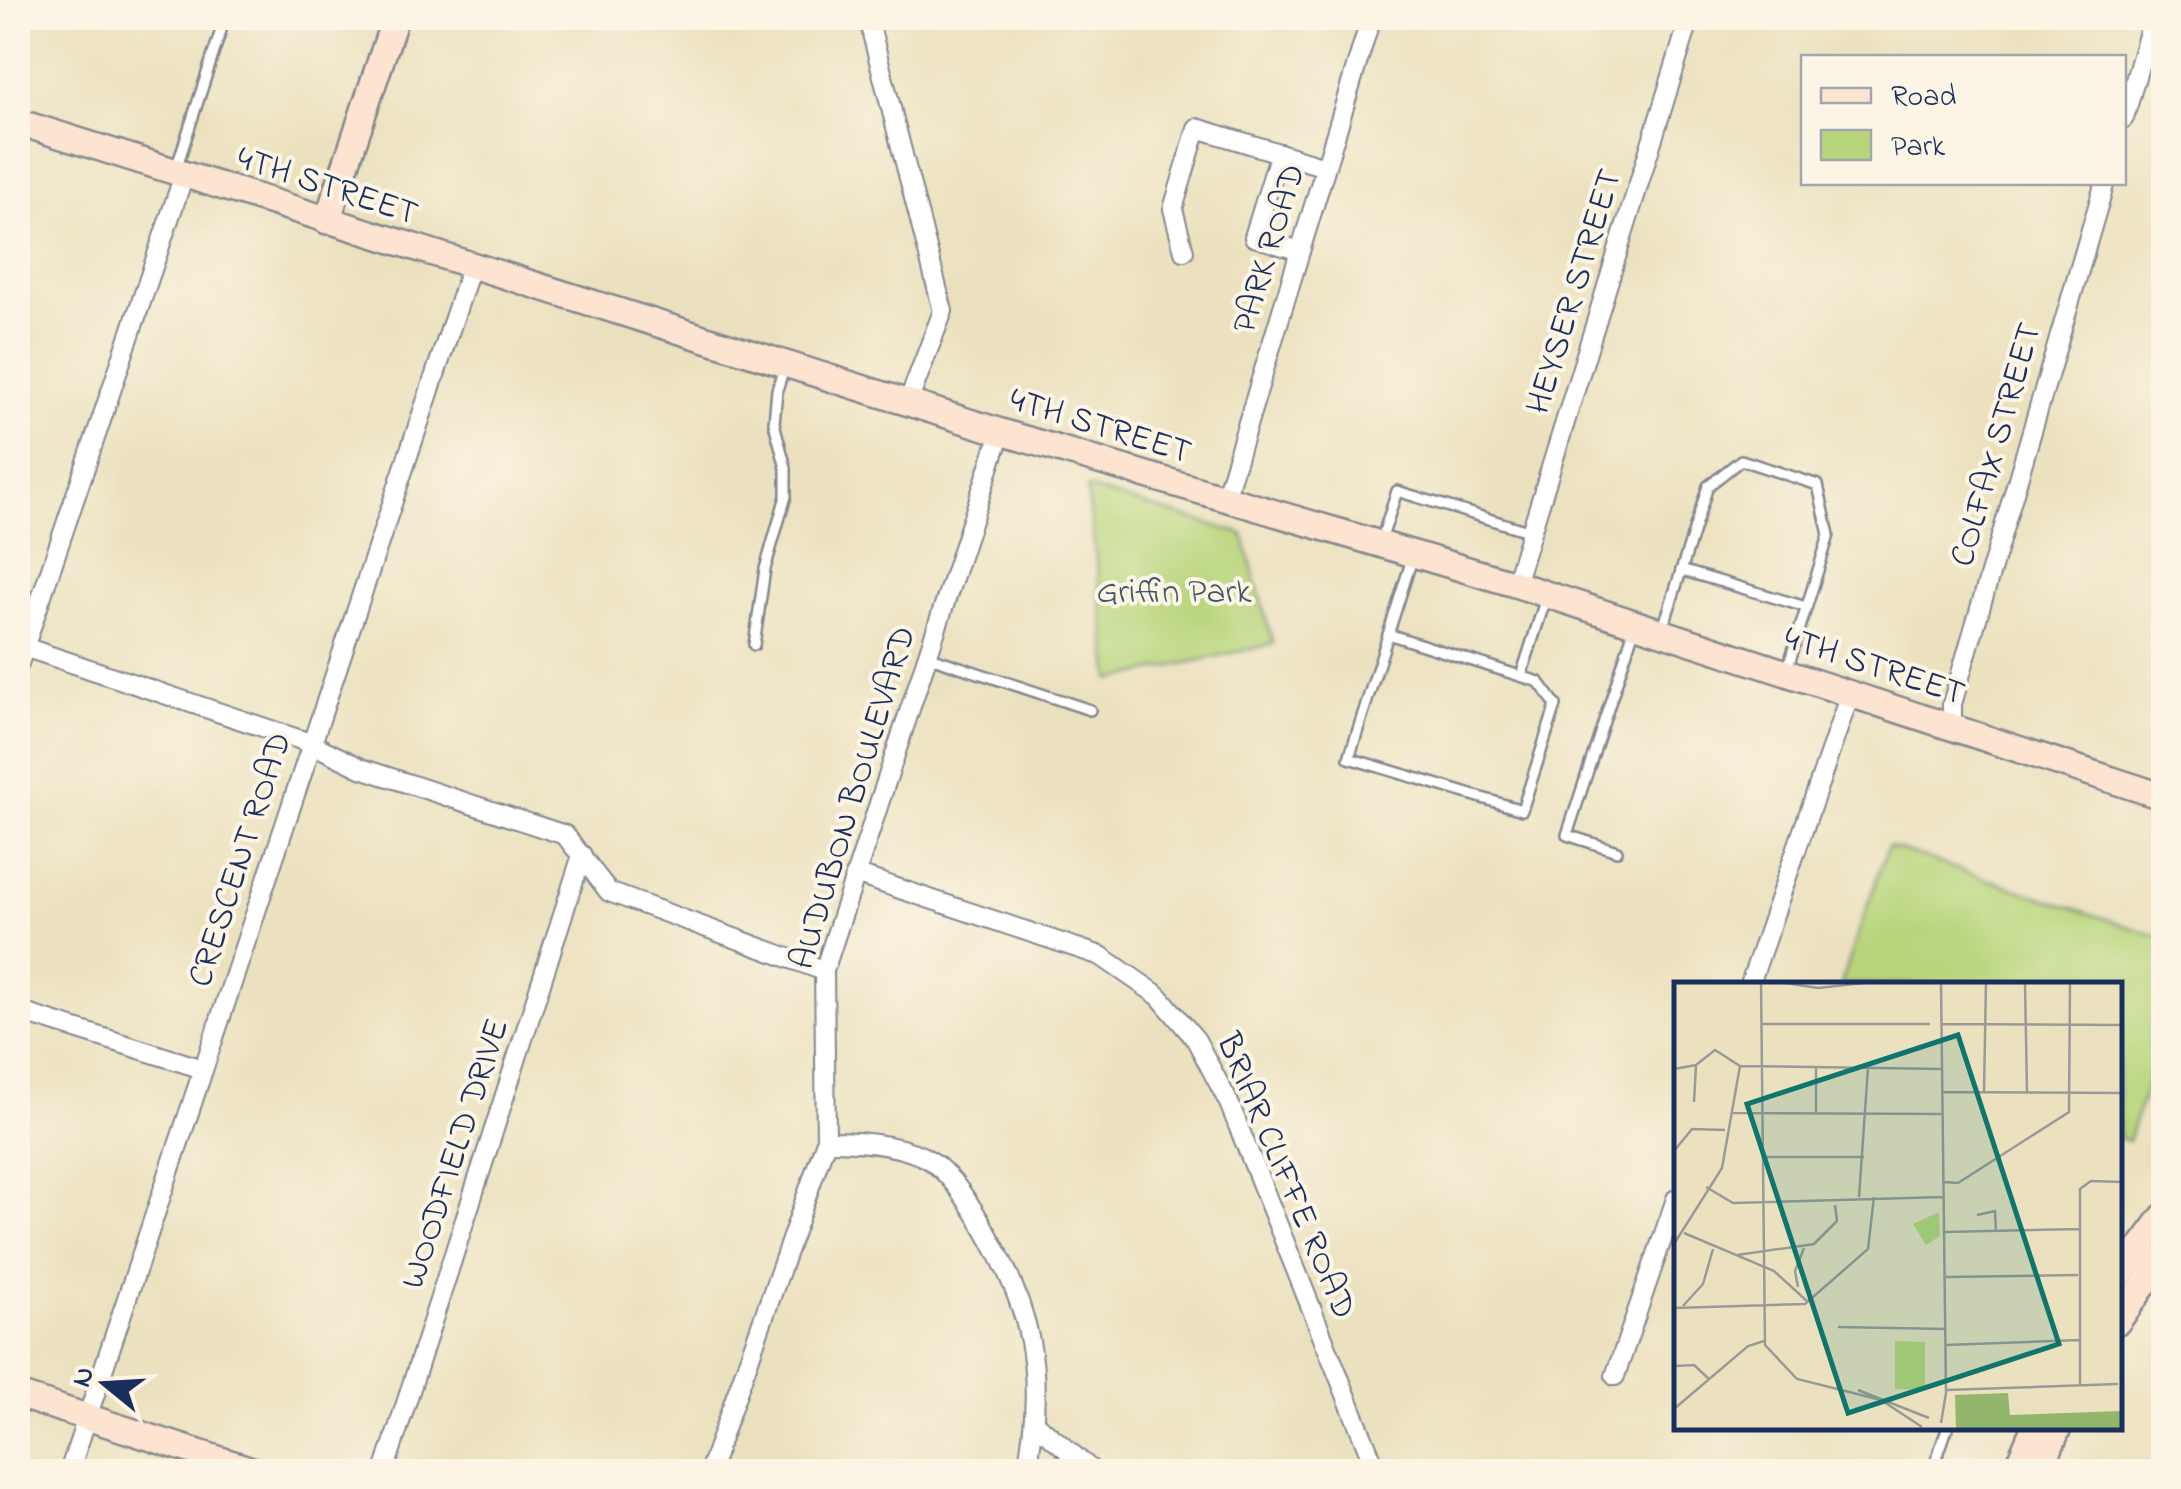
<svg xmlns="http://www.w3.org/2000/svg" width="2181" height="1489" font-family="'Indie Flower',sans-serif">
<style>
.green{fill:#b8d57b;stroke:#6a826c;stroke-width:2.5}
.lines{fill:none;stroke-linecap:round;stroke-linejoin:round}
.lane-casing{stroke:#84888e;stroke-width:14}
.street-casing{stroke:#84888e;stroke-width:22}
.secondary-casing{stroke:#84888e;stroke-width:30}
.lane{stroke:#fff;stroke-width:9}
.street{stroke:#fff;stroke-width:18}
.secondary{stroke:#fde4d1;stroke-width:25}
.labels{text-anchor:middle;stroke-width:8;stroke-linejoin:round;paint-order:stroke}
.street-label{font-size:35px;fill:#1b2f5e;stroke:#fcf5e5}
.park-label{font-size:35px;fill:#425865;stroke:#fcf5e5}
.inset-road{fill:none;stroke:#989a98;stroke-width:2.5}
.view{fill:#0f766e;fill-opacity:0.15;stroke:#0f766e;stroke-width:5}
.inset-edge{fill:none;stroke:#1b2f5e;stroke-width:5}
</style>
<rect width="100%" height="100%" fill="#fcf5e5"/>
<filter id="ink" filterUnits="userSpaceOnUse"><feTurbulence type="fractalNoise" baseFrequency=".01" numOctaves="2"/><feDisplacementMap in="SourceGraphic" scale="20" xChannelSelector="R" yChannelSelector="G"/><feConvolveMatrix kernelMatrix="1 2 1 2 8 2 1 2 1" color-interpolation-filters="sRGB"/></filter>
<filter id="wash" filterUnits="userSpaceOnUse"><feTurbulence type="fractalNoise" baseFrequency=".0048" numOctaves="4" result="noise"/><feDisplacementMap in="SourceGraphic" scale="40" xChannelSelector="R" yChannelSelector="G"/><feGaussianBlur stdDeviation="2.25" result="paint"/><feColorMatrix in="noise" values="0 0 0 0 0 0 0 0 0 0 0 0 0 0 0 0 0 1.4 0 .05"/><feComposite in="paint" operator="in"/></filter>
<g filter="url(#wash)">
<rect width="100%" height="100%" fill="#ece1bf"/>
<g class="green">
<polygon points="1087,488 1243,534 1273,644 1111,680"/>
<polygon points="1888,846 2163,938 2163,1037 2128,1141 2119,1138 2118,984 1841,984"/>
</g>
</g>
<g filter="url(#ink)">
<g class="lines">
<defs>
<g id="lane">
<polyline points="176,169 225,18"/>
<polyline points="1381,541 1397,491 1531,532"/>
<polyline points="1681,570 1806,607"/>
<polyline points="1663,628 1708,486 1741,460 1818,485 1829,535 1787,670"/>
<polyline points="1388,634 1539,682 1556,705 1522,810 1349,758 1412,559"/>
<polyline points="754,645 765,569 786,496 786,468 774,423 777,390 785,365"/>
<polyline points="927,656 1090,710"/>
<polyline points="1521,676 1546,598"/>
<polyline points="1617,851 1567,835 1635,626"/>
<polyline points="1932,1472 1948,1426"/>
</g>
<g id="street">
<polyline points="868,18 943,311 909,400"/>
<polyline points="2124,118 2153,18"/>
<polyline points="1280,153 1254,237 1300,251"/>
<polyline points="1184,251 1173,209 1197,128 1325,167"/>
<polyline points="1225,498 1371,18"/>
<polyline points="1515,584 1690,18"/>
<polyline points="24,647 310,743 361,768 565,835 609,892 824,971"/>
<polyline points="18,666 184,175"/>
<polyline points="1952,725 1952,704 2105,182"/>
<polyline points="855,874 1101,956 1159,996 1196,1040 1229,1103 1377,1472"/>
<polyline points="1750,984 1850,694"/>
<polyline points="18,1011 203,1069"/>
<path d="M826,1141c30,0 78,3 105,20 20,14 37,40 49,60 51,85 67,152 46,251"/>
<polyline points="1615,1376 1676,1199"/>
<polyline points="1036,1424 1094,1472"/>
<polyline points="69,1472 471,267"/>
<polyline points="384,1472 582,855"/>
<polyline points="709,1472 826,1141 824,971 1001,432"/>
</g>
<g id="secondary">
<polyline points="18,122 1001,432 1515,584 2164,797"/>
<polyline points="327,221 395,18"/>
<polyline points="2118,1278 2164,1216"/>
<polyline points="2118,1321 2164,1257"/>
<polyline points="18,1395 258,1472"/>
<polyline points="2015,1472 2035,1426"/>
<polyline points="2039,1472 2059,1426"/>
</g>
</defs>
<use href="#lane" class="lane-casing"/>
<use href="#street" class="street-casing"/>
<use href="#secondary" class="secondary-casing"/>
<use href="#lane" class="lane"/>
<use href="#street" class="street"/>
<use href="#secondary" class="secondary"/>
</g>
</g>
<g class="labels">
<g class="street-label">
<text transform="translate(328 184) rotate(18)" y="12">4TH STREET</text>
<text transform="translate(1267 248) rotate(-73)" y="12">PARK ROAD</text>
<text transform="translate(1572 291) rotate(-73)" y="12">HEYSER STREET</text>
<text transform="translate(1101 424) rotate(17)" y="12">4TH STREET</text>
<text transform="translate(1994 444) rotate(-74)" y="12">COLFAX STREET</text>
<text transform="translate(1875 664) rotate(18)" y="12">4TH STREET</text>
<text transform="translate(851 797) rotate(-73)" y="12">AUDUBON BOULEVARD</text>
<text transform="translate(238 859) rotate(-72)" y="12">CRESCENT ROAD</text>
<text transform="translate(453 1153) rotate(-72)" y="12">WOODFIELD DRIVE</text>
<text transform="translate(1288 1175) rotate(67)" y="12">BRIAR CLIFFE ROAD</text>
</g>
<g class="park-label">
<text x="1174" y="602">Griffin Park</text>
</g>
</g>
<g transform="translate(1674 982)">
<rect width="448" height="448" fill="#ece1bf"/>
<path d="M265,230l1,24 -14,9 -13,-21zM221,359l30,1v48l-30,-1z" fill="#b8d57b"/>
<path d="M334,411l2,22 111,-4v18h-165l-1,-34z" fill="#92b66b"/>
<path class="inset-road" d="M87,0l4,363 32,34 84,21 41,27M105,0l39,6 55,-6M351,0l2,110M447,0l1,48M87,42h169M268,42l179,1M142,86v45M0,87l22,-4 19,-15 25,16 202,3M268,110l180,1M310,110l2,-110M20,120l2,-37M59,131l209,1M0,169l18,-22 33,1M88,175h102M270,200l14,1 111,-71 1,-130M32,205l27,16 210,-6M185,215l9,-129M303,233l18,-4 1,20M270,250l135,-3M10,251l90,38 34,31M0,262l48,-76 18,-102M63,273l77,-11 23,-23 -2,-16M272,295l132,-2M124,305l-3,-16 9,-23M9,324l20,-22 10,-35M0,326l131,-4 63,-55 6,-52M164,345l107,2M272,363l133,-5M0,384l20,-1 15,14M406,402v-195l11,-8 31,1M184,408l71,28M272,408l172,-6M0,427l74,-63 16,-5M267,441l5,-30 -5,-411"/>
<path class="view" d="M284,53l101,309 -211,69 -101,-309z"/>
<rect width="448" height="448" class="inset-edge"/>
</g>
<rect width="2181" height="1489" fill="none" stroke="#fcf5e5" stroke-width="60"/>
<rect x="1801" y="55" width="325" height="130" fill="#fcf5e5" stroke="#a2a6af" stroke-width="2.5"/>
<rect x="1821" y="88" width="50" height="15" fill="#fde4d1" stroke="#a2a6af" stroke-width="2.5"/>
<text x="1891" y="105" font-size="30" fill="#1b2f5e">Road</text>
<rect x="1821" y="130" width="50" height="30" fill="#b8d57b" stroke="#a2a6af" stroke-width="2.5"/>
<text x="1891" y="155" font-size="30" fill="#1b2f5e">Park</text>
<g transform="translate(105 1384) rotate(288)" stroke="#fcf5e5" stroke-width="8" paint-order="stroke">
<path d="M0-8L18 38L0 25L-18 38Z" fill="#1b2f5e"/>
<text y="-15" font-size="28" font-weight="bold" text-anchor="middle" fill="#1b2f5e">N</text>
</g>
</svg>
